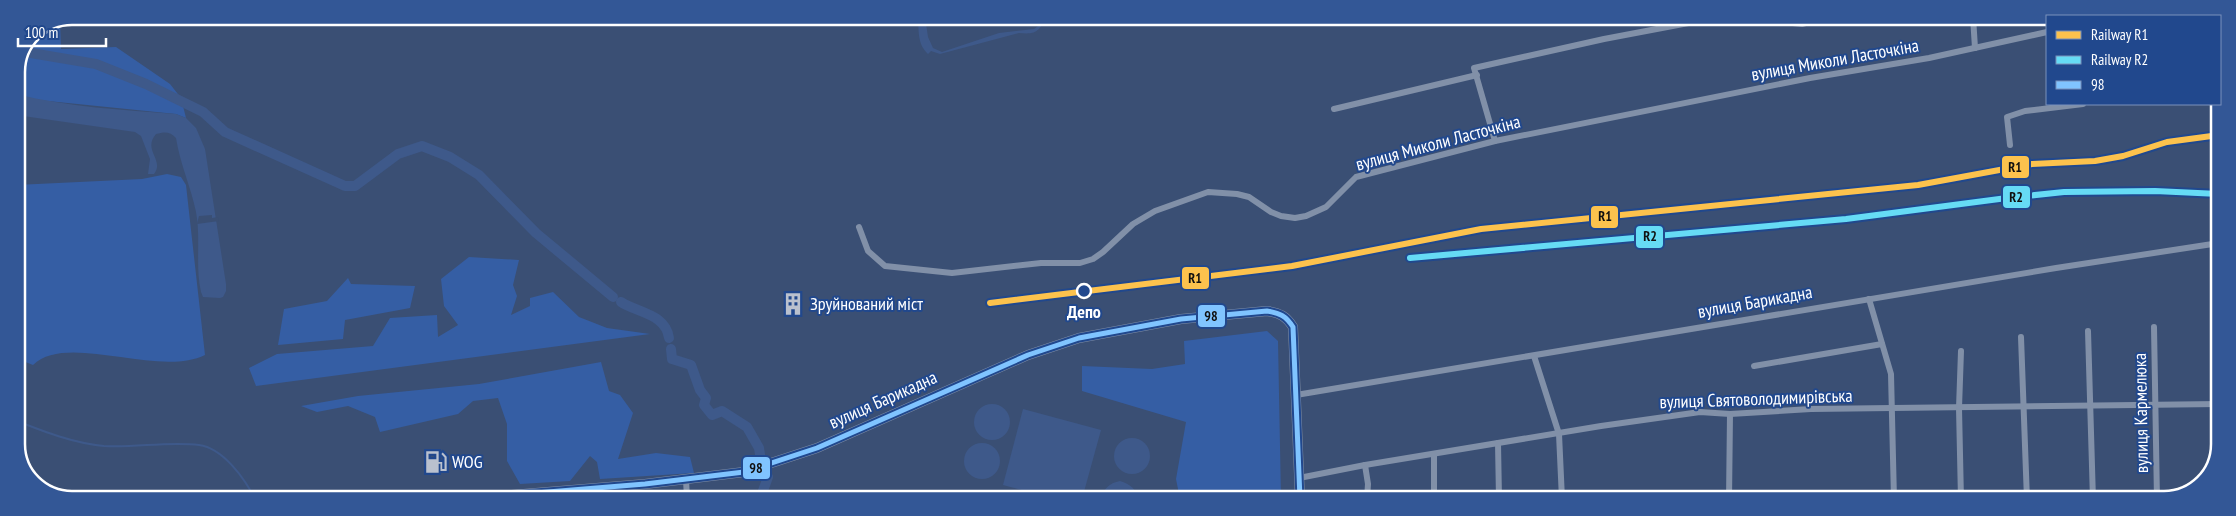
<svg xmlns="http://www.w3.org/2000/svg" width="2236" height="516" font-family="'PT Sans Narrow',sans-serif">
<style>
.green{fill:#355ea4}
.water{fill:#3e598a}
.pier{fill:#3a4f74}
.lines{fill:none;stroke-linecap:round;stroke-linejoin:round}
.stream{stroke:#3e598a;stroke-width:2}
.river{stroke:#3e598a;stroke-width:10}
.street{stroke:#8190a8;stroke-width:6}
.primary{stroke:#808fa7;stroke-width:10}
.bus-1-casing{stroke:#21488d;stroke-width:9}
.bus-1{stroke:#80c4ff;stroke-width:5}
.rail-1-casing{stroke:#21488d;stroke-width:10}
.rail-2-casing{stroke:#21488d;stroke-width:10}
.rail-1{stroke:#fcc24d;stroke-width:6}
.rail-2{stroke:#66dbf5;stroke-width:6}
.stop-dot{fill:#21488d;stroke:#fff;stroke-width:2.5}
.labels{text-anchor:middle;stroke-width:4;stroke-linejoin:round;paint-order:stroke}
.street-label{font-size:18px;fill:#fff;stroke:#21488d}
.poi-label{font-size:18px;fill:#fff;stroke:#21488d;text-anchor:start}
.stop-label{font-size:18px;font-weight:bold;fill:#fff;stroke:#21488d}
.rim{fill:none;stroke:#fff;stroke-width:2.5}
.line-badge{stroke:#21488d;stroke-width:2}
.pale-badge-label{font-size:14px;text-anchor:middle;font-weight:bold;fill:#111}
</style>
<rect width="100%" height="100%" fill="#3a4f74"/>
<g class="green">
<polygon points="60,21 61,49 116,47 170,84 181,98 186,118 176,114 38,100 16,94 16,71 33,32"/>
<path d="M167,174l14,3 5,8 19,170c-47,23 -138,-23 -172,10l-15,-6 -2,-174 126,-6z"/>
<polygon points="469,257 519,260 513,285 517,296 511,315 530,306 530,298 553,292 579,317 607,328 650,334 256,386 249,368 277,354 373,346 390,318 437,315 438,337 458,325 444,306 441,279"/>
<polygon points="348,278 351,284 415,286 410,308 345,320 343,339 278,345 284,309 327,301"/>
<polygon points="1267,331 1278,341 1281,499 1180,499 1176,479 1186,422 1082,391 1082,366 1152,369 1185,364 1184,341"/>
<polygon points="601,362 609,391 620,395 633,413 618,459 656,453 690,457 694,473 600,479 597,462 590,456 570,481 520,484 507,461 507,424 498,398 473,401 458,414 380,432 375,417 348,406 317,412 301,406 358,396 479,384"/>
</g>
<g class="water">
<path d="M918,17h7l3,20 5,11 9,4 57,-19 35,-4 7,-5 3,-7h5c-12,13 -10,18 -30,16l-79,21 -9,-3 -3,3c-11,-10 -9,-23 -10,-37z"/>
<path d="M16,94c52,13 107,16 160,20l10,4 10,10 9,21 21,135v7l-3,6 -3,1 -17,-1 -2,-5c-6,-26 0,-54 -5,-80 -5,-25 -16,-48 -20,-74 -6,-7 -12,-6 -20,-4 -14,16 9,26 -2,40h-6l2,-15 -9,-23 -6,-4 -119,-17z"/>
<circle cx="992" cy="422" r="18"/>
<polygon points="1023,409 1101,430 1082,499 1055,499 1003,485"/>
<circle cx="1132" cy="456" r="18"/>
<circle cx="982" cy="461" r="18"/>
<path d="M1120,481c10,3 17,8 17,18h-35c1,-11 8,-16 18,-18z"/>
</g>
<polygon class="pier" points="212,215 212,218 218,217 219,221 197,224 199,216"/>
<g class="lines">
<path class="stream" d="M17,421c28,11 56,22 87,25 31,2 64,-5 95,-1 24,3 46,34 56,54"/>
<g class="river">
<polyline points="25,52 96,64 146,84 203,112 225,132 345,186 355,186 398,154 422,146 450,157 479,175 536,233 613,297"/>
<path d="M621,302c17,11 45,12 48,36"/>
<polyline points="671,349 672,359 691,365 700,390 706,398 704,405 712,415 722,411 747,427 759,448 761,461"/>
<polyline points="760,499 768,477 765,471"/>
</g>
<g class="street">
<polyline points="1735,17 1802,24 1827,17"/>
<polyline points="1973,17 1975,48"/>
<polyline points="1334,109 1477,75"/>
<polyline points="1495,141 1474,68 1604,39 1720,17"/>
<polyline points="2010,145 2007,117 2025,111 2083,104"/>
<polyline points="859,227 868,251 885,266 952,273 1041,263 1080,263 1093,259 1103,252 1133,224 1155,211 1208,192 1237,194 1249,197 1271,212 1281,216 1295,218 1306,216 1326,207 1356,177 1495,141 1810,78 1929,58 2047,32"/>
<polyline points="1869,299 1891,374 1894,500"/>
<polyline points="2154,327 2157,500"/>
<polyline points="2088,331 2093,500"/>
<polyline points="2021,337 2027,500"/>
<polyline points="1534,356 1559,434 1562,499"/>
<polyline points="1754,366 1882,344"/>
<polyline points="1296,395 2056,268 2219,243"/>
<polyline points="1498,443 1499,499"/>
<polyline points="1365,465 1368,484 1367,499"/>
<polyline points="1299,478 1365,465 1601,426 1700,412 1730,414 1811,409 2219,404"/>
<polyline points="686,479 687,499"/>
<polyline points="595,499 596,489"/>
<polyline points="1434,499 1434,455"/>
<polyline points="1729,500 1730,414"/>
<polyline points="1961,500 1959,408 1961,351"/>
</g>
<path class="primary" d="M461,499l184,-15 99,-12 73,-24 211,-93 51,-17 102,-19 86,-8c13,2 19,5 26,16l7,172"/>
<defs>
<path id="bus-1" d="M461,499l184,-15 99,-12 73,-24 211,-93 51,-17 102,-19 86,-8c13,2 19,5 26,16l7,172"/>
</defs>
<use href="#bus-1" class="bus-1-casing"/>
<use href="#bus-1" class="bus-1"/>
<defs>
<polyline id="rail-1" points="990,303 1292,266 1481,229 1918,185 2032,164 2095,161 2123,156 2167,142 2219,135"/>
<polyline id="rail-2" points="1410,258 1846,219 2007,198 2064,192 2155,191 2219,194"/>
</defs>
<use href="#rail-1" class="rail-1-casing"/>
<use href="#rail-2" class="rail-2-casing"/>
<use href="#rail-1" class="rail-1"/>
<use href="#rail-2" class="rail-2"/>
</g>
<defs>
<symbol id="building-bare" viewBox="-9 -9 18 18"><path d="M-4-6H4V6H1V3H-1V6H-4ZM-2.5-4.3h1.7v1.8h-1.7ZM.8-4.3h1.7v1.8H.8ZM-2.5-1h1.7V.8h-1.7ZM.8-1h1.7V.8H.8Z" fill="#bac1ce" stroke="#21488d" stroke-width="2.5" paint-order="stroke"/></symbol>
<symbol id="fuel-bare" viewBox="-9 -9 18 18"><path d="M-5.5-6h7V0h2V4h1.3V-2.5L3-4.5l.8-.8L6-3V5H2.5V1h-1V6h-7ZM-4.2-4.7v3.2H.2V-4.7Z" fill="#bac1ce" stroke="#21488d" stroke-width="2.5" paint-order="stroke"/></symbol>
</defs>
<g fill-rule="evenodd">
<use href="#building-bare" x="777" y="288" width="32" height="32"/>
<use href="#fuel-bare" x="420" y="446" width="32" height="32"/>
</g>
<circle class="stop-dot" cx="1084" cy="291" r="7"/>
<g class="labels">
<g class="street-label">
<text transform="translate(1835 60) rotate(-10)" y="6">вулиця Миколи Ласточкіна</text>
<text transform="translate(1438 143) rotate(-15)" y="6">вулиця Миколи Ласточкіна</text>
<text transform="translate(1755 302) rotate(-10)" y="6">вулиця Барикадна</text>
<text transform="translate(1756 399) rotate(-2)" y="6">вулиця Святоволодимирівська</text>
<text transform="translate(883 400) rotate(-24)" y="6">вулиця Барикадна</text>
<text transform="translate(2141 413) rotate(-91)" y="6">вулиця Кармелюка</text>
</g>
<g class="poi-label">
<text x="810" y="310">Зруйнований міст</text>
<text x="452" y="468">WOG</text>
</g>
<g class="stop-label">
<text x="1084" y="318">Депо</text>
</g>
</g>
<path d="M0 0H2236V516H0ZM72 25H2164A47 47 0 0 1 2211 72V444A47 47 0 0 1 2164 491H72A47 47 0 0 1 25 444V72A47 47 0 0 1 72 25Z" fill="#335796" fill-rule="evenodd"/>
<path class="rim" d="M72 25H2164A47 47 0 0 1 2211 72V444A47 47 0 0 1 2164 491H72A47 47 0 0 1 25 444V72A47 47 0 0 1 72 25Z"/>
<g class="line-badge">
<rect x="2001" y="155" width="29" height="24" rx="5" fill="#fcc24d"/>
<rect x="2002" y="185" width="29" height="24" rx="5" fill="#66dbf5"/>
<rect x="1590" y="205" width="29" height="24" rx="5" fill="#fcc24d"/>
<rect x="1635" y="225" width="29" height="24" rx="5" fill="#66dbf5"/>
<rect x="1181" y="266" width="29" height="24" rx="5" fill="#fcc24d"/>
<rect x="1197" y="304" width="29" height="24" rx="5" fill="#80c4ff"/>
<rect x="742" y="456" width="29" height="24" rx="5" fill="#80c4ff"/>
</g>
<g class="pale-badge-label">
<text x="2015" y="172">R1</text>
<text x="2016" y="202">R2</text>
<text x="1605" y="221">R1</text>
<text x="1650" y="241">R2</text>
<text x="1195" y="283">R1</text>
<text x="1211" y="321">98</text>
<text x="756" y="473">98</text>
</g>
<rect x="2046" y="15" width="175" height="90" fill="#21488d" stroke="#7a91bb"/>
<rect x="2056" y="31" width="25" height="8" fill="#fcc24d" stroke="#7a91bb"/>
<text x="2091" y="40" font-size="15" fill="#ffffff">Railway R1</text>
<rect x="2056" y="56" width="25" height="8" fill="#66dbf5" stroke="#7a91bb"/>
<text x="2091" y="65" font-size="15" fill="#ffffff">Railway R2</text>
<rect x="2056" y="81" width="25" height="8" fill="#80c4ff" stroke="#7a91bb"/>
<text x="2091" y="90" font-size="15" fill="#ffffff">98</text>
<path d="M18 38v8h88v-8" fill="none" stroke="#ffffff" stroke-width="2.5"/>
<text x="25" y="38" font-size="15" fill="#ffffff" stroke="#21488d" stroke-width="4" paint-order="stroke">100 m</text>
</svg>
